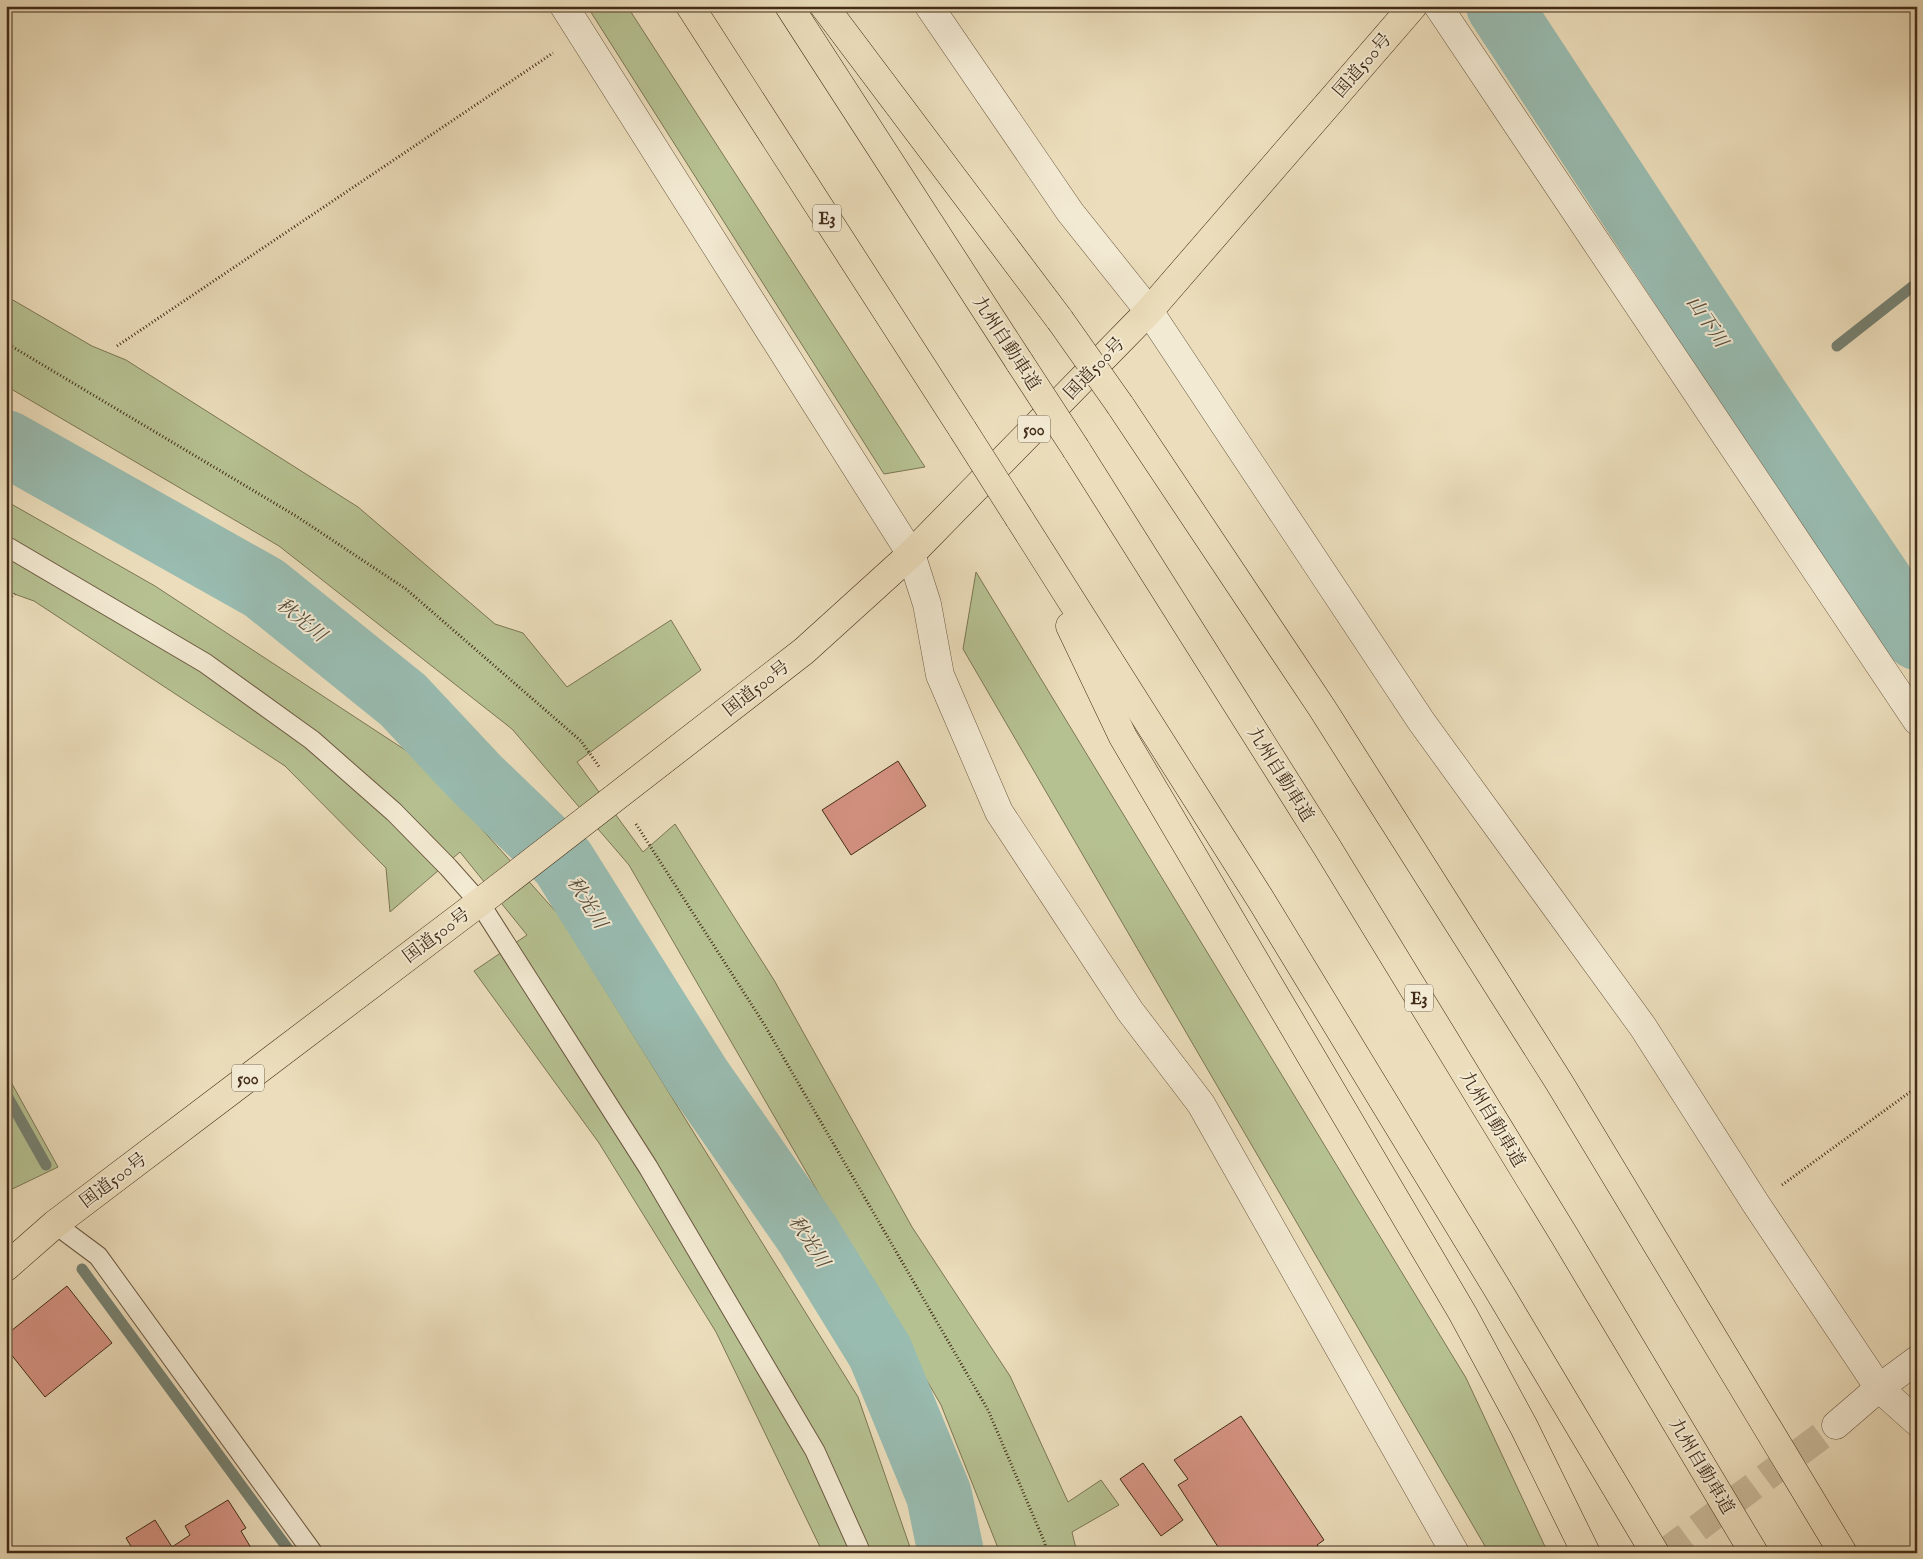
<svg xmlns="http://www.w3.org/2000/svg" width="1923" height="1559" font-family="'IM FELL English','Noto Serif JP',serif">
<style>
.green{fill:#b6c192;stroke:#7c7654}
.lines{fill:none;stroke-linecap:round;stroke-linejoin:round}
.stream{stroke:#768273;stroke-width:11}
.river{stroke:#99bcb1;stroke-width:66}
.building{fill:#d79484;stroke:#412b17}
.minor-tunnel{stroke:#caba9b;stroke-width:28;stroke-dasharray:28 14;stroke-linecap:butt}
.service-casing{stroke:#6c5840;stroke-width:21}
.minor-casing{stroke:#6c5840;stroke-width:29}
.tertiary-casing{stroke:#6c5840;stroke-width:29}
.trunk-casing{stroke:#412b17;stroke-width:29}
.motorway-casing{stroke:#412b17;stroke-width:29}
.path{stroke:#412b17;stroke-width:3;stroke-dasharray:1 2.5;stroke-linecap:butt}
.service{stroke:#f3ead3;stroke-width:19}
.minor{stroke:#f3ead3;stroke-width:28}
.tertiary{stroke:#f3ead3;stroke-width:28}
.trunk{stroke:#ecdebc;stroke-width:28}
.motorway{stroke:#ecdebc;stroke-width:28}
.motorway-bridge-casing{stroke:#412b17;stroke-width:29;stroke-linecap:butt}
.motorway-bridge{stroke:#ecdebc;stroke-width:28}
.labels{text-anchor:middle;stroke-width:4;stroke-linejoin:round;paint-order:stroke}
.shield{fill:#f3ead3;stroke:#76644f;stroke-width:1}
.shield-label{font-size:16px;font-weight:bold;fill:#412b17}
.street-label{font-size:18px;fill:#412b17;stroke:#f3ead3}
.water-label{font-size:19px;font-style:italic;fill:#574f3e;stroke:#f3ead3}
</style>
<rect width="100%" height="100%" fill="#ecdebc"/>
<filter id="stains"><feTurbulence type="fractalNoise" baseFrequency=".004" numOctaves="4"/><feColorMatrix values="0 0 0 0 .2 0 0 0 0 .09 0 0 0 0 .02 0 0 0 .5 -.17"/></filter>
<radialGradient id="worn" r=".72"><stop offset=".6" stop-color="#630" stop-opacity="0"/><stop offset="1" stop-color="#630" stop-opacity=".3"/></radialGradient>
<g class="green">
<polygon points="587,6 627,6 925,467 884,474"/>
<polygon points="6,296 92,346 126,360 358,507 495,624 523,633 567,687 671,620 701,670 577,762 643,852 675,824 774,980 912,1227 1010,1376 1068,1502 1101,1480 1119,1505 1072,1532 1077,1553 1000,1553 941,1405 629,865 512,729 279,546 6,386"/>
<polygon points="6,501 155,586 419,759 558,914 858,1397 912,1553 823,1553 716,1332 599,1143 474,971 527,935 460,852 390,912 386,868 285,766 34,601 6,591"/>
<polygon points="976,572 1466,1378 1548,1553 1489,1553 963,649"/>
<polygon points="6,1073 58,1167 6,1192"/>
</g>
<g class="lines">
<g class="stream">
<polyline points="1837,346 1917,283"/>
<polyline points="6,1094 46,1165"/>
<polyline points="82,1269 291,1553"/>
</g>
<g class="river">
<polyline points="1499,6 1757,399 1917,637"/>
<polyline points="6,443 264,588 403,700 477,779 563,862 698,1077 808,1235 880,1352 939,1495 951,1553"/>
</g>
</g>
<g class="building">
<polygon points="898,761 926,806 851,855 822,810"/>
<polygon points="67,1286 112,1343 45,1397 6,1348 6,1335"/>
<polygon points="1241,1416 1324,1540 1317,1545 1322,1553 1222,1553 1178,1485 1188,1479 1174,1460"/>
<polygon points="1143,1463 1183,1520 1161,1536 1120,1479"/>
<polygon points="228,1500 246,1528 241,1531 254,1553 135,1553 126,1538 155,1520 172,1547 190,1535 185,1526"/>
</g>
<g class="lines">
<polyline class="minor-tunnel" points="1664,1553 1836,1425"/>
<defs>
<g id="service">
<polyline points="6,546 205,663 312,740 394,812 448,867 479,902 648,1167 815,1451 861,1553"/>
<polyline points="55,1224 98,1256 313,1553"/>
</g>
<g id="minor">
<polyline points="564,6 911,554 927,604 940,675 999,812 1130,1011 1201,1104 1455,1553"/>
<polyline points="1438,6 1917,721"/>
<polyline points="1149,311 1421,721 1643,1027 1756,1204 1879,1388 1917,1422"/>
<polyline points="1836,1425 1879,1388 1917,1360"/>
</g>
<polyline id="tertiary" points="929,6 1070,212 1149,311"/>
<polyline id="trunk" points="6,1267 55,1224 492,893 804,651 911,554 1149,311 1413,6"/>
<g id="motorway">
<polyline points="690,6 963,430"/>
<polyline points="789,6 1020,363"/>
<polyline points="824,6 1060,320"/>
<polyline points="1120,405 1322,708 1559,1082 1843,1553"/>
<polyline points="1076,449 1327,847 1564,1235 1754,1553"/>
<polyline points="1019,518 1261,900 1497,1288 1655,1553"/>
<polyline points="1070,626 1123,737 1463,1314 1524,1427 1586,1553"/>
</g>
</defs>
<use href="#service" class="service-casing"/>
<use href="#minor" class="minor-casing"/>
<use href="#tertiary" class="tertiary-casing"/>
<use href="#trunk" class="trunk-casing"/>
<use href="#motorway" class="motorway-casing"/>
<g class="path">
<polyline points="6,343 296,516 406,589 581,741 600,768"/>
<polyline points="117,346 553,53"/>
<polyline points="6,600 15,594"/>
<polyline points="636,824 764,1024 988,1410 1044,1541 1048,1553"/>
<polyline points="1782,1185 1917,1087"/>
</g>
<use href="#service" class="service"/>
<use href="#minor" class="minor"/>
<use href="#tertiary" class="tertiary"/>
<use href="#trunk" class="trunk"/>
<use href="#motorway" class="motorway"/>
<defs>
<g id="motorway-bridge">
<polyline points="1060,320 1120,405"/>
<polyline points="1020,363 1076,449"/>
<polyline points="963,430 1019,518"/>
</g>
</defs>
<use href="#motorway-bridge" class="motorway-bridge-casing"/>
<use href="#motorway-bridge" class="motorway-bridge"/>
</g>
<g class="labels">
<g class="shield">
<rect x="813" y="204.5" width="28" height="27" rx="4"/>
<rect x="1018" y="415.5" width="32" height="27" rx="4"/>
<rect x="1405" y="984.5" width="28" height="27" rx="4"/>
<rect x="232" y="1064.5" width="32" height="27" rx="4"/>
</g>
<g class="shield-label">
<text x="827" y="224">E3</text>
<text x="1034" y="435">500</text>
<text x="1419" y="1004">E3</text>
<text x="248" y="1084">500</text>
</g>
<g class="street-label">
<text transform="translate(1362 65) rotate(-49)" y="6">国道500号</text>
<text transform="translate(1007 343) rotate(57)" y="6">九州自動車道</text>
<text transform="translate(1094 368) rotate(-46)" y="6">国道500号</text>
<text transform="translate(756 688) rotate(-38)" y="6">国道500号</text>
<text transform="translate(1281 774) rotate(58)" y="6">九州自動車道</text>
<text transform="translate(436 935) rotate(-37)" y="6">国道500号</text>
<text transform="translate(1493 1119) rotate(59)" y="6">九州自動車道</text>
<text transform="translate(113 1180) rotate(-37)" y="6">国道500号</text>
<text transform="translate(1702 1466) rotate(59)" y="6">九州自動車道</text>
</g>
<g class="water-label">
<text transform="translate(1708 321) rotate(56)" y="7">山下川</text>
<text transform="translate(302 619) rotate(39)" y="7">秋光川</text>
<text transform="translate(588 902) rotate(58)" y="7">秋光川</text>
<text transform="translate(810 1241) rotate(57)" y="7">秋光川</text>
</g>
</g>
<rect width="1923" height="1559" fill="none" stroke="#ecdebc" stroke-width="25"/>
<rect x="8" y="8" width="1908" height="1544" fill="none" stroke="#412b17" stroke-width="2.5"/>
<rect x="12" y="12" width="1898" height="1534" fill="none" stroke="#412b17"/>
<rect width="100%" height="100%" filter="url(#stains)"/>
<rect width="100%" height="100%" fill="url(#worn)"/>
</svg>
